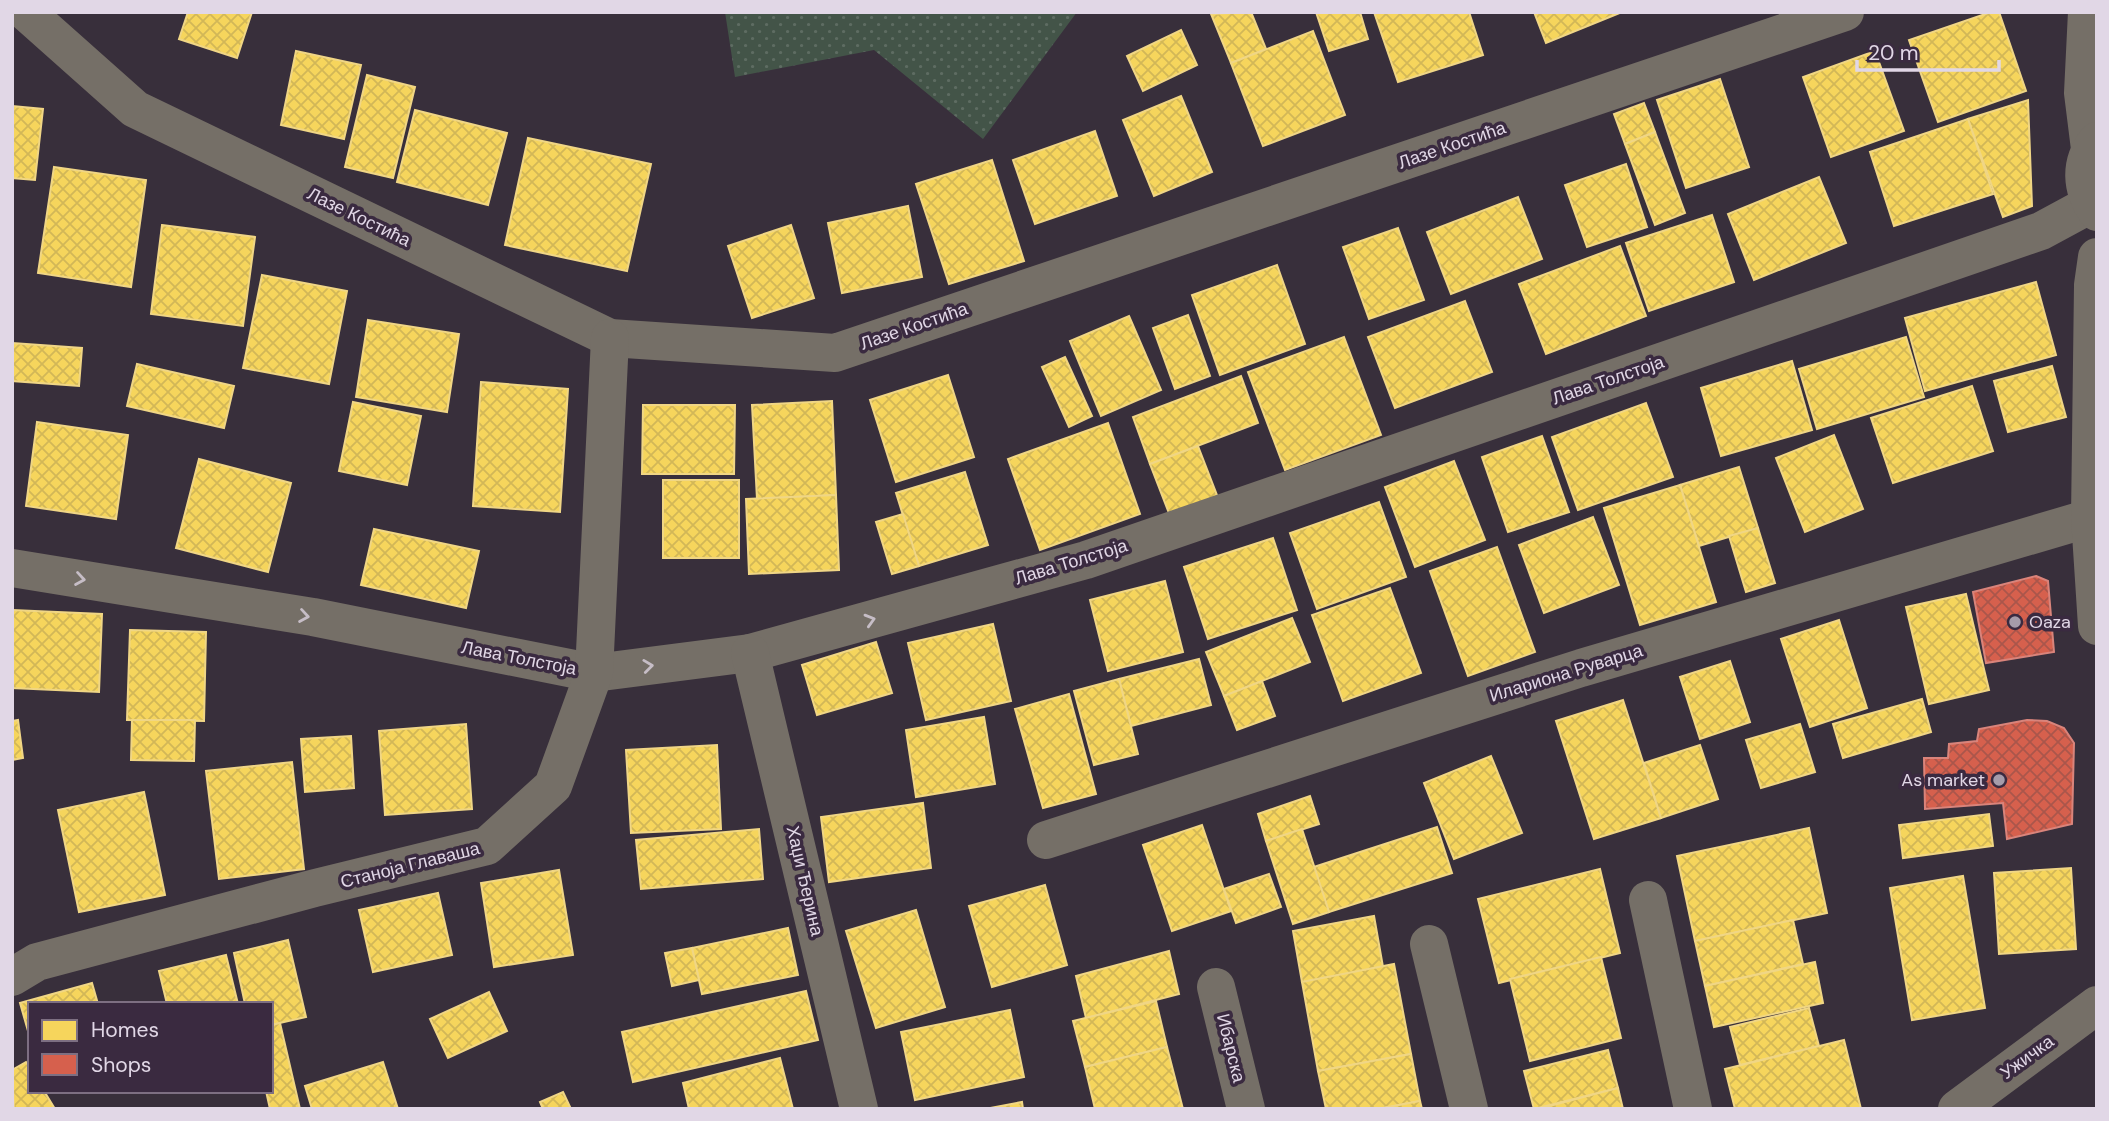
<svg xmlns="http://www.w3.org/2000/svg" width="2109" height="1121" font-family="'DM Sans',sans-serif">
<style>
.grass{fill:url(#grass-dots)}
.homes{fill:url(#homes-cross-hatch);stroke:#f0d685;stroke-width:2}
.shops{fill:url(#shops-cross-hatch);stroke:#d9847b;stroke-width:2}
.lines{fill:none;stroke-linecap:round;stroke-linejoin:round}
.minor{stroke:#756f67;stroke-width:38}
.tertiary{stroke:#756f67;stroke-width:38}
.oneway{stroke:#c6bdc6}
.poi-dot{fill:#a69caa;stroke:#3a2a40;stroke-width:2.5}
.labels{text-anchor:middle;stroke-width:7;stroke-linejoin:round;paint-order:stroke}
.street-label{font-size:18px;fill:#e1d7e6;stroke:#3a2a40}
.poi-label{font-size:18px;fill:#e1d7e6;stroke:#3a2a40;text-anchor:start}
</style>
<defs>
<pattern id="grass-dots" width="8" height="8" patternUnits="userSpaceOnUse" patternTransform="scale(1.75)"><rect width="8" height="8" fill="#435448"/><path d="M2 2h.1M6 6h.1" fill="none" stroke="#5e6c62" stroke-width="1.8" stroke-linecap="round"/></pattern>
<pattern id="homes-cross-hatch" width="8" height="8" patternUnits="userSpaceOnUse" patternTransform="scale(1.75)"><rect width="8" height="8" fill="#f6d55c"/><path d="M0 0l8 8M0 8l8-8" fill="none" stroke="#d2b757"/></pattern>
<pattern id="shops-cross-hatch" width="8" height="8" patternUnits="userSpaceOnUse" patternTransform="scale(1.75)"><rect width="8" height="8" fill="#d6604d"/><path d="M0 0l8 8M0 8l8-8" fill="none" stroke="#aa564b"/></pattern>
</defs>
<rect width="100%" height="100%" fill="#382f3b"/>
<polygon class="grass" points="725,12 1077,12 983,139 874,50 735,77"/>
<g class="homes">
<polygon points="188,12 252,12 237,58 179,39"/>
<polygon points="1251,12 1266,49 1231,63 1211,14"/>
<polygon points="1316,12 1360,12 1368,39 1329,51"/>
<polygon points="1374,12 1469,12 1483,55 1398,82"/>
<polygon points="1534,12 1622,12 1546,43"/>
<polygon points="1991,12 1999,12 2026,91 1938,122 1909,40"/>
<polygon points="1181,30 1197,65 1143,91 1127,56"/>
<polygon points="1313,31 1345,115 1263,146 1231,63"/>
<polygon points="296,51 361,65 344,139 281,125"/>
<polygon points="1875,51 1904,131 1831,157 1803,77"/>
<polygon points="367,75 415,87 393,178 345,167"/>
<polygon points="1720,79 1749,167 1686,188 1657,100"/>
<polygon points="1181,96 1212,172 1154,196 1123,120"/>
<polygon points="2028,100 2032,206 2003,217 1968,119"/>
<polygon points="1644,103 1655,132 1625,144 1614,114"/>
<polygon points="12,106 43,109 35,180 12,178"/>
<polygon points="415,110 507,133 488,205 397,182"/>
<polygon points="1968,119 1993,194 1894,226 1870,152"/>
<polygon points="1095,131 1117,196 1035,224 1013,160"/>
<polygon points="1655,132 1685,213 1655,225 1625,144"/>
<polygon points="528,138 651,164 627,271 505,245"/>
<polygon points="992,160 1024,261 949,284 916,184"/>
<polygon points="1626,164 1647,227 1587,247 1565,185"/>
<polygon points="54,167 146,180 131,287 38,273"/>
<polygon points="1819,177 1846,243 1754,280 1728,214"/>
<polygon points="1518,197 1542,259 1451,294 1427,232"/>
<polygon points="908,206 922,277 842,293 828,223"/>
<polygon points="1712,215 1734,282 1649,311 1626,243"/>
<polygon points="162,225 255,237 243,326 151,314"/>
<polygon points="791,225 814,298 752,318 728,246"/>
<polygon points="1398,228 1424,300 1369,319 1343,247"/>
<polygon points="1620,246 1646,316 1546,354 1519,284"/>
<polygon points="1277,265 1305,344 1220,375 1192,295"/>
<polygon points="262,275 347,291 329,384 243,368"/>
<polygon points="2036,282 2056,355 1925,391 1905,318"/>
<polygon points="1465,301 1492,372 1395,408 1368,337"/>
<polygon points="1188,315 1210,376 1175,389 1153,328"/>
<polygon points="1129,316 1161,390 1101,416 1070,341"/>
<polygon points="368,320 459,334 447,412 356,397"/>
<polygon points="1344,337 1381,435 1285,470 1248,372"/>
<polygon points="1906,337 1924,397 1817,429 1799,369"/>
<polygon points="12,343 82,348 79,386 12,381"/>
<polygon points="1065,357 1092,416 1069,427 1042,367"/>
<polygon points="1792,361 1812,430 1721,456 1701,388"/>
<polygon points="137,364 234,386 224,428 127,406"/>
<polygon points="2052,366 2066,417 2008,432 1994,381"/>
<polygon points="948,375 974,457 896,482 870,400"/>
<polygon points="1241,376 1258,423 1150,464 1133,417"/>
<polygon points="481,382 568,389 560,512 473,506"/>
<polygon points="1972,386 1993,451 1893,483 1871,418"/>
<polygon points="832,401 836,495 757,499 752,405"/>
<polygon points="353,402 421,416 407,485 339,471"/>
<polygon points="1646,403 1673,477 1578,510 1552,437"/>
<polygon points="643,405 735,405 734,474 642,474"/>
<polygon points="37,422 128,435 116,519 26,506"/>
<polygon points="1108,423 1140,514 1040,550 1008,459"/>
<polygon points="1834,435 1863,509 1805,532 1776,458"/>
<polygon points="1542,436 1569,512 1508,532 1482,457"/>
<polygon points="1198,446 1220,503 1172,521 1150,464"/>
<polygon points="199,459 291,483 268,572 176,548"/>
<polygon points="1454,461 1485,540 1415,567 1385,487"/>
<polygon points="1739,467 1758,528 1699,546 1680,485"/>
<polygon points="965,472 988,545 919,566 896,493"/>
<rect x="663" y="480" width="76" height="78"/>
<polygon points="1680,485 1716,602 1640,625 1604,508"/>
<polygon points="836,495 839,570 749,574 746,499"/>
<polygon points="1379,502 1406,577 1317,609 1290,533"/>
<polygon points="903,514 919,566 892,574 876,522"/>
<polygon points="1593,517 1619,585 1544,613 1519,545"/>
<polygon points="1758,528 1775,583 1746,592 1729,536"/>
<polygon points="374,529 479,551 466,608 361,585"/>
<polygon points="1273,538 1297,610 1208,639 1184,567"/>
<polygon points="1497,547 1535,652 1468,676 1430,571"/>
<polygon points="1165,581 1183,652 1108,671 1090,600"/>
<polygon points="1390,588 1421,673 1343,701 1312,615"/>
<polygon points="1966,594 1989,690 1929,704 1906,607"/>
<polygon points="12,610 102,614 99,692 12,688"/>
<polygon points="1292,618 1310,662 1224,696 1206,652"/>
<polygon points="1839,620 1867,708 1810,727 1781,639"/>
<polygon points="993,624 1011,701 926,720 908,643"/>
<polygon points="130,630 206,632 204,721 127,720"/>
<polygon points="876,642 892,693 817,715 802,665"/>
<polygon points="1199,659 1211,705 1131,726 1119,679"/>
<polygon points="1730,661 1750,722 1700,739 1680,677"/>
<polygon points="1119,679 1138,754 1094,765 1074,691"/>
<polygon points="1262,681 1275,716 1237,730 1224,696"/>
<polygon points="1069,694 1096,794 1043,808 1015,709"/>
<polygon points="1922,699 1931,732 1843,758 1833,724"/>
<polygon points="1623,700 1661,818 1594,839 1556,721"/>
<polygon points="984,717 995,784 916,797 906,730"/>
<polygon points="18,720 23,758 12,760 12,721"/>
<polygon points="132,720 195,720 194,761 131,760"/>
<polygon points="466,724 472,809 385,815 379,731"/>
<polygon points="1800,724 1815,772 1761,788 1746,740"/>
<polygon points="351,736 354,788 305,792 301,739"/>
<polygon points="717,745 721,829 631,833 626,750"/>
<polygon points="1700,745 1718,799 1661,818 1644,763"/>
<polygon points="1491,756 1522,833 1454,859 1424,783"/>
<polygon points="292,762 304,869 219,879 206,771"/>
<polygon points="144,792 165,895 79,912 58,810"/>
<polygon points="1310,796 1319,824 1266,841 1258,814"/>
<polygon points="923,803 931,868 829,882 821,817"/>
<polygon points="1989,814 1993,846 1903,858 1899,825"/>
<polygon points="1202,825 1231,911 1172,931 1143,845"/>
<polygon points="1437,827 1452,873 1329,912 1314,867"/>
<polygon points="1809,828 1827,913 1695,941 1677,856"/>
<polygon points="759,829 763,879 641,889 636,840"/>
<polygon points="1302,829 1329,912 1293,924 1266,841"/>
<polygon points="2071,868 2076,949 1999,954 1994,873"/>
<polygon points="1600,869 1620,953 1499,983 1478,899"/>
<polygon points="559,870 573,955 494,967 481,883"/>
<polygon points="1269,874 1281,907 1236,923 1224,889"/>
<polygon points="1963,876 1985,1008 1912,1020 1890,888"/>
<polygon points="1045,885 1067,965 992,987 969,906"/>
<polygon points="438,893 452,955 373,972 359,910"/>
<polygon points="916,910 945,1007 876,1028 846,931"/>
<polygon points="1374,916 1383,967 1302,982 1293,931"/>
<polygon points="1793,920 1803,964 1705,986 1695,941"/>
<polygon points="788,928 798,975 702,994 692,948"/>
<polygon points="288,940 306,1017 271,1025 271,1004 245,1004 234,953"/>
<polygon points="692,948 699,980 672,986 665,953"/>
<polygon points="1169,951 1179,994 1086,1018 1076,976"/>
<polygon points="226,955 238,1004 167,1004 159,971"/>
<polygon points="1601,957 1621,1038 1530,1061 1510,979"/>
<polygon points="1815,962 1823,1003 1714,1027 1705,986"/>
<polygon points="1394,964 1411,1054 1318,1071 1302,982"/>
<polygon points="92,983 98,1004 30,1004 30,1038 20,1003"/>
<polygon points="806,991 818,1040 633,1082 622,1032"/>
<polygon points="489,992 507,1031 448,1058 430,1019"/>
<polygon points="1156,1001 1167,1047 1085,1067 1073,1021"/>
<polygon points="1809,1008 1819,1046 1740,1065 1730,1027"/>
<polygon points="1010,1010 1024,1077 915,1100 901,1032"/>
<polygon points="280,1023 300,1109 270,1109 266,1091 271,1091 271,1025"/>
<polygon points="1844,1040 1861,1109 1735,1109 1725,1069"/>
<polygon points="1167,1047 1183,1109 1095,1109 1085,1067"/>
<polygon points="1608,1050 1618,1088 1534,1109 1524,1071"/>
<polygon points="1411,1054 1420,1101 1378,1109 1326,1109 1318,1071"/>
<polygon points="780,1058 793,1109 689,1109 683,1083"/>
<polygon points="26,1062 30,1068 30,1091 44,1091 55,1109 14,1109 12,1070"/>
<polygon points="383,1062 398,1109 312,1109 305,1086"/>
<polygon points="1618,1088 1623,1109 1538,1109"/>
<polygon points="563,1092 571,1109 543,1109 540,1102"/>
<polygon points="1420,1101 1422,1109 1378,1109"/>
<polygon points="1022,1102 1023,1109 985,1109"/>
</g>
<g class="shops">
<polygon points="2036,576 2048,581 2054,652 1986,663 1973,592"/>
<polygon points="2027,720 2047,721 2064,728 2074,743 2072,824 2007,839 2003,803 1925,809 1924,758 1948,758 1949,744 1977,741 1979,729"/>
</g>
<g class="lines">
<g class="minor">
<polyline points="26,12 135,109 610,338 835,353 1845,12"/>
<polyline points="12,568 313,617 594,673 750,653 1086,560 2041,231 2091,204"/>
<polyline points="750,653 859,1109"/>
<polyline points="1046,840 1581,668 2090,518"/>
<polyline points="1648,900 1693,1109"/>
<polyline points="1429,944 1469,1109"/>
<polyline points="12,977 37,962 315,888 487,846 553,786 594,673 610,338"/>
<polyline points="1216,987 1246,1109"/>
</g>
<g class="tertiary">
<polyline points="2087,12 2083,93 2090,149"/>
<path d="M2097,141c-18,22 -16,48 0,71"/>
<polyline points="2097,257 2093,285 2090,518 2097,626"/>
<polyline points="1957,1109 2097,1005"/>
</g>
</g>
<defs><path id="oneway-chevron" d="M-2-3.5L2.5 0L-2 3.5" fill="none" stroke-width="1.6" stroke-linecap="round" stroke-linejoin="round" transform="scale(1.75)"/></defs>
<g class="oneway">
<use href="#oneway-chevron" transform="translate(80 579) rotate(9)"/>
<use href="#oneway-chevron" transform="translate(304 616) rotate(9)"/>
<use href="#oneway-chevron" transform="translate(870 620) rotate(-16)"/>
<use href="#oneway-chevron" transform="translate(648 666) rotate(-7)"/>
</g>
<g class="poi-dot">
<circle cx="2015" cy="622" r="7"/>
<circle cx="1999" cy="780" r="7"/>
</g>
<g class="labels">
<g class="street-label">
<text transform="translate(1452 145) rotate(-19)" y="6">Лазе Костића</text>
<text transform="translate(359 217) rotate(26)" y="6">Лазе Костића</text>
<text transform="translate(914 326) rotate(-19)" y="6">Лазе Костића</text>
<text transform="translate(1608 380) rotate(-19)" y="6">Лава Толстоја</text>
<text transform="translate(1071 562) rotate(-17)" y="6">Лава Толстоја</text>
<text transform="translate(519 658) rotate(11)" y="6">Лава Толстоја</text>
<text transform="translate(1566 673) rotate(-17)" y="6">Илариона Руварца</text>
<text transform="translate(410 865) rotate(-14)" y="6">Станоја Главаша</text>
<text transform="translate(805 881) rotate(77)" y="6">Хаџи Ђерина</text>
<text transform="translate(1231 1048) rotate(76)" y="6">Ибарска</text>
<text transform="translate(2027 1057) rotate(-36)" y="6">Ужичка</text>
</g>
<g class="poi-label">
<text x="2029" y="628">Oaza</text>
<text x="1985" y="786" text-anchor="end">As market</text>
</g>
</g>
<rect width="2109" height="1121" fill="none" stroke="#e1d7e6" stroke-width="28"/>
<rect x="28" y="1002" width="245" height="91" fill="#3a2a40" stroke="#7d6f82" stroke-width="2"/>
<rect x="42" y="1020" width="35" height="21" fill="#f6d55c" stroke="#7d6f82" stroke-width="2"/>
<text x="91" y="1037" font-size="21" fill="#e1d7e6">Homes</text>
<rect x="42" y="1054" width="35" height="21" fill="#d6604d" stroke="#7d6f82" stroke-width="2"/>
<text x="91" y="1072" font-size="21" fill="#e1d7e6">Shops</text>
<path d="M1857 60v10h142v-10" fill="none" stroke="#e1d7e6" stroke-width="3.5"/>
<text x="1868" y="60" font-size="21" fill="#e1d7e6" stroke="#3a2a40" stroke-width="5" paint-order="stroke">20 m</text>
</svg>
